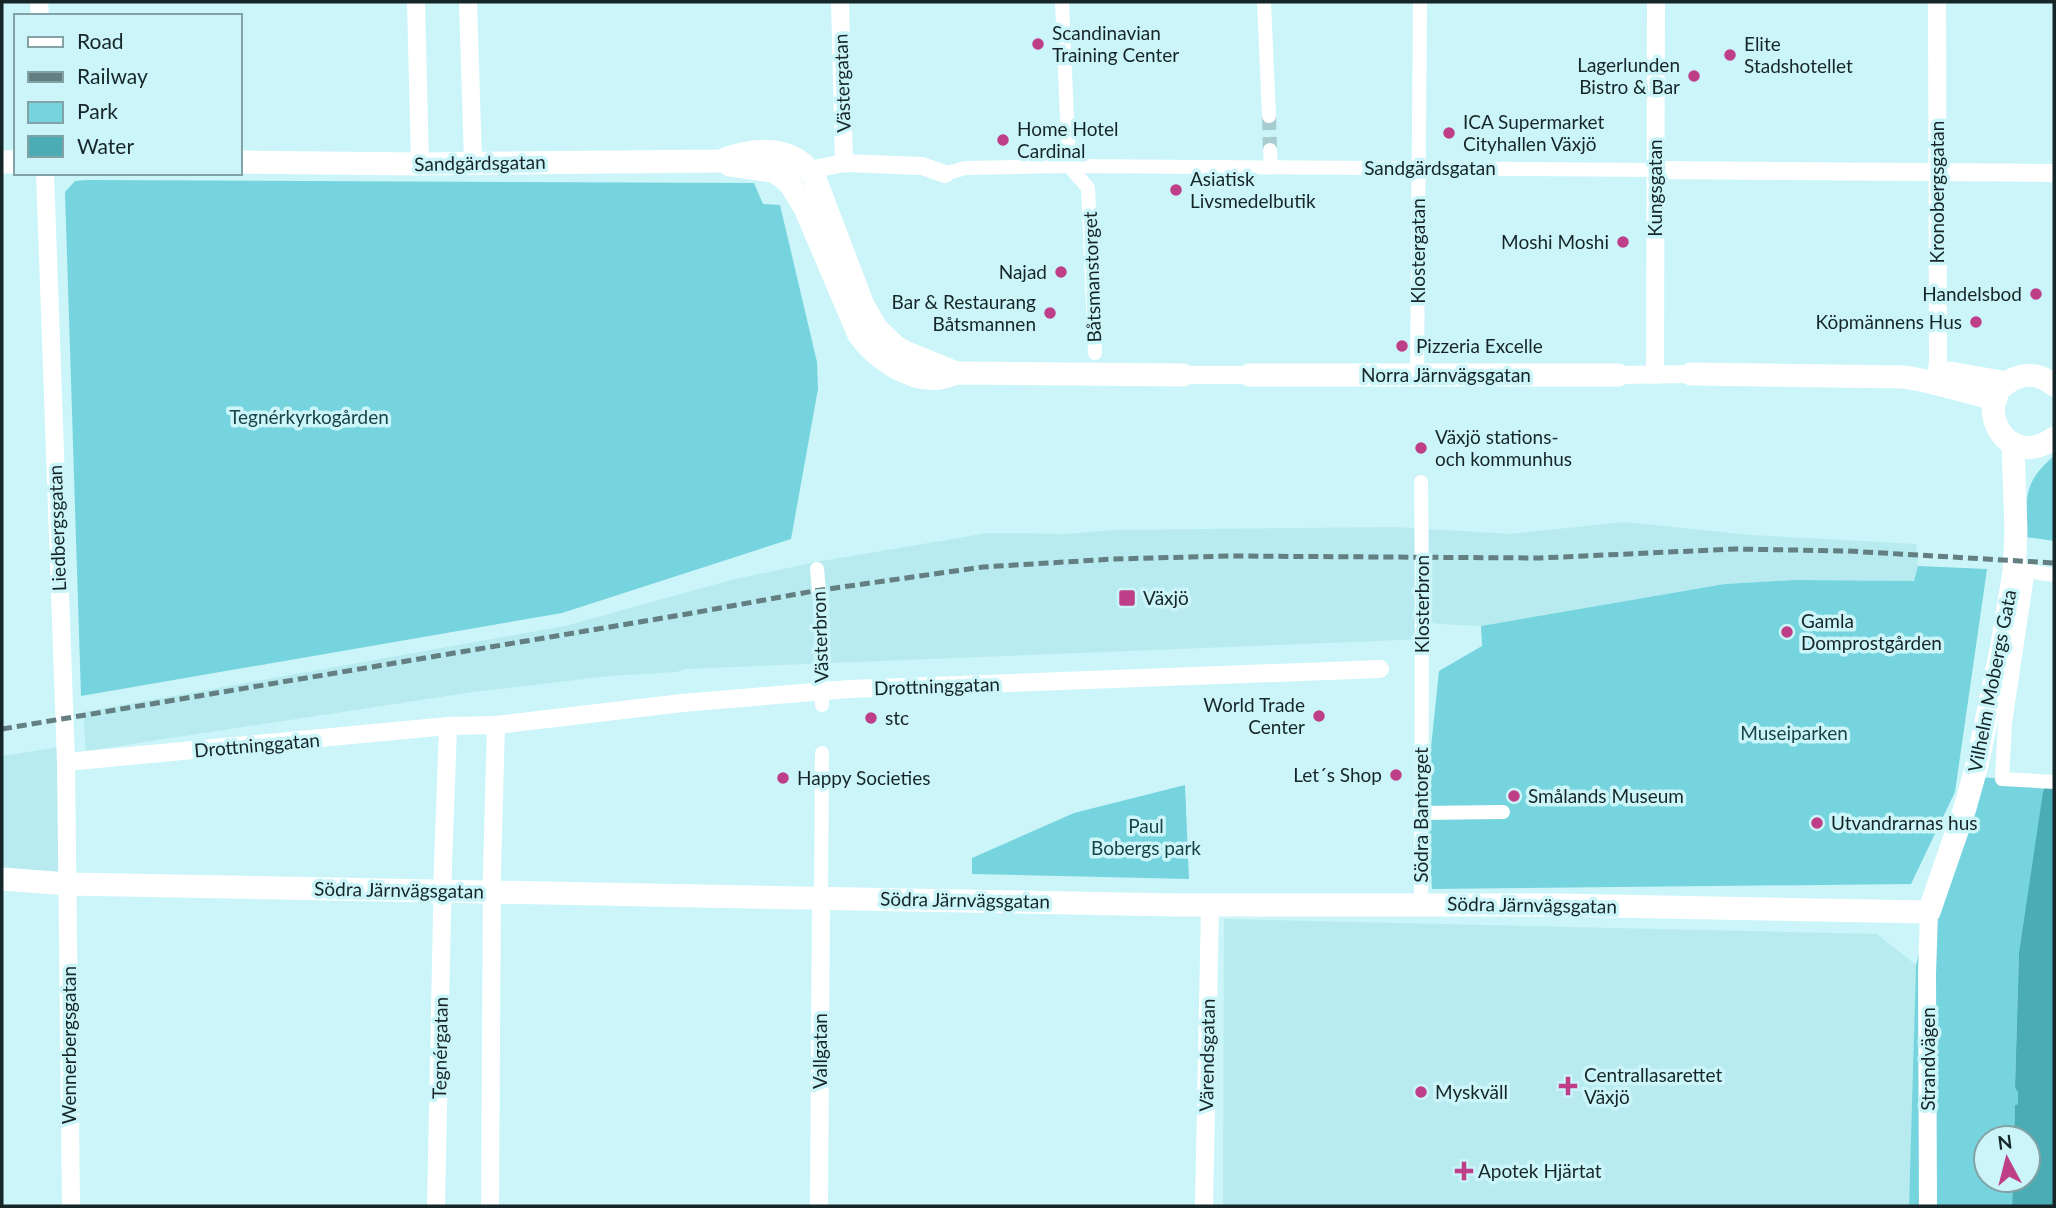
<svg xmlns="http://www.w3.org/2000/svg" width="2056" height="1208" font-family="Lato,sans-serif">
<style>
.built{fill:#b7ebf0}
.green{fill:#76d4de}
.water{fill:#4bacb6}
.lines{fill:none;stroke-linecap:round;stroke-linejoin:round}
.pedestrian-tunnel{stroke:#a7cccf;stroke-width:14;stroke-dasharray:14 7;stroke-linecap:butt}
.pedestrian{stroke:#fff;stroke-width:14}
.minor{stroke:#fff;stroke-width:18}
.tertiary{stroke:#fff;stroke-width:23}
.rail{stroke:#637f81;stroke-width:5;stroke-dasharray:10 5;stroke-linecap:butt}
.poi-dot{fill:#bf3e88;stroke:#cbf5f9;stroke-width:2.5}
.labels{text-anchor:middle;stroke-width:7;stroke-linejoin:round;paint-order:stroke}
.poi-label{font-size:19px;fill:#162628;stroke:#cbf5f9;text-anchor:start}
.street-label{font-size:19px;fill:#162628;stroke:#cbf5f9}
.park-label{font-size:19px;fill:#184448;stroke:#cbf5f9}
</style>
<rect width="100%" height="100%" fill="#cbf5f9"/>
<g class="built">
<polygon points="1624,522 1751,535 1916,544 1918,566 1914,581 1795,580 1725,584 1481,626 1439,624 1425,621 1426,639 684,669 677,672 609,676 473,692 86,751 83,712 565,626 731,580 816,562 988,533 1065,534 1113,530 1396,527 1510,534"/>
<polygon points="66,746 68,884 2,879 2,756"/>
<polygon points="1224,919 1877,934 1916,965 1909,1206 1223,1206"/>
</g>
<g class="green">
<polygon points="86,180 754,183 763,204 780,205 817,362 818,389 791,539 562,613 81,696 65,192 75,181"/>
<path d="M2054,456v85l-28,-4c1,-39 -4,-54 28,-81z"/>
<polygon points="1918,566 1987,569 1955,792 1911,884 1432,889 1421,725 1430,757 1439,671 1482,646 1481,626 1725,584 1795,580 1914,581"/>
<polygon points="1979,777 2045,782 2019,952 2015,1087 2016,1090 2018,1090 2018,1104 2015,1105 2014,1138 1986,1138 1986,1180 2013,1180 2012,1206 1909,1206 1916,965 1930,912"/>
<polygon points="1185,785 1189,879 972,874 972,858 1074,813"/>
</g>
<polygon class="water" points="2046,784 2054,784 2054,1206 2012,1206 2013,1180 2028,1180 2028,1138 2014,1138 2015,1105 2018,1104 2018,1091 2016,1090 2015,1087 2019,952 2043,792"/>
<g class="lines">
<polyline class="pedestrian-tunnel" points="1269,116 1270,150"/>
<g class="pedestrian">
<polyline points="1062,2 1069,166"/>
<polyline points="1264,2 1269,116"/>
<polyline points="1270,150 1271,167"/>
<polyline points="1069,166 1088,188 1095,353"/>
<polyline points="945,174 965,168 1069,166 1655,170"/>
<polyline points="1417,375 1420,2"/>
<polyline points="817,569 821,613 822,705"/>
<polyline points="2054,575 2039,573 2028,569 2005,723 2002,779 2054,782"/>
<polyline points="1420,813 1503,812"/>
<polyline points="821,897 822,753"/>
<path d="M1421,904c0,-141 2,-282 0,-422"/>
</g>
<g class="minor">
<polyline points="39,2 40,16"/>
<polyline points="416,2 420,164"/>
<polyline points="468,2 473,162"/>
<polyline points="840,2 844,163"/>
<polyline points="809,170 844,163 922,166 945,174"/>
<polyline points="1655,170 2054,173"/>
<polyline points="45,173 66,762 71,1206"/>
<polyline points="1183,375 1250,375"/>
<polyline points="1618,375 1691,374"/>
<polyline points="1655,375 1656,2"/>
<polyline points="1936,382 1938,361 1937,2"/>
<polyline points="66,762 448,726 496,725 682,703 849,689 1380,669"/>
<polyline points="436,1206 443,864 448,726"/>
<polyline points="490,1206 492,872 496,725"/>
<polyline points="819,1206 821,897"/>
<polyline points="1204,1206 1210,905"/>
<polyline points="1928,1206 1927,974 1929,912"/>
</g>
<g class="tertiary">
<polyline points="2,162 16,162"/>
<path d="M240,162l180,2 300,-3c33,-14 75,-17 95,18l48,126 13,23 20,19 11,6 49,20"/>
<path d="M730,165l42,6 11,6 8,8 14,23 54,127c17,23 50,47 81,43 5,-1 11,-3 16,-5l227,2"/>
<path d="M1691,374l212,3c32,4 61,15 93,22"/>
<polyline points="1250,375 1618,375"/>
<polyline points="1940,379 1945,374 1950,373 2007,383"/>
<path d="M2054,385c-10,-8 -23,-12 -35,-8 -52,15 -17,98 35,61"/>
<polyline points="2,879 68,884 1176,905 1557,905 1929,912 1965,808 1977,765 2001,650 2014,572 2016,532 2013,444"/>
</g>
<polyline class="rail" points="2,729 687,614 814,591 983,567 1114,559 1230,556 1540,558 1735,549 1848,551 2054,563"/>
</g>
<g class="poi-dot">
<circle cx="1038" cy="44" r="7"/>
<circle cx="1730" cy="55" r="7"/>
<circle cx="1694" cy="76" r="7"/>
<circle cx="1449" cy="133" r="7"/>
<circle cx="1003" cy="140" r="7"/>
<circle cx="1176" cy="190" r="7"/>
<circle cx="1623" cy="242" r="7"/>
<circle cx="1061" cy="272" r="7"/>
<circle cx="2036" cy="294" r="7"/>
<circle cx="1050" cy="313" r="7"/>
<circle cx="1976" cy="322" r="7"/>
<circle cx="1402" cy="346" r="7"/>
<circle cx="1421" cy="448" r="7"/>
<rect x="1118" y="589" width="18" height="18" rx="3.5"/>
<circle cx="1787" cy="632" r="7"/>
<circle cx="1319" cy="716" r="7"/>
<circle cx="871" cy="718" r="7"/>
<circle cx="1396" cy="775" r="7"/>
<circle cx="783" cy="778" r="7"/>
<circle cx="1514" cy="796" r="7"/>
<circle cx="1817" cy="823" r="7"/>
<path d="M1564.5 1075.5h7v7h7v7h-7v7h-7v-7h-7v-7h7z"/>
<circle cx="1421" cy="1092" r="7"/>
<path d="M1460.5 1160.5h7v7h7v7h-7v7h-7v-7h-7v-7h7z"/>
</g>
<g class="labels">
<g class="poi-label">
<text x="1052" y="40">Scandinavian<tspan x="1052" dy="22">Training Center</tspan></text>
<text x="1744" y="51">Elite<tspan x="1744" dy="22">Stadshotellet</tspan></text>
<text x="1680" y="72" text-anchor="end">Lagerlunden<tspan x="1680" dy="22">Bistro &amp; Bar</tspan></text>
<text x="1463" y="129">ICA Supermarket<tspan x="1463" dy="22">Cityhallen Växjö</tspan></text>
<text x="1017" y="136">Home Hotel<tspan x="1017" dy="22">Cardinal</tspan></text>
<text x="1190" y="186">Asiatisk<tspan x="1190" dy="22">Livsmedelbutik</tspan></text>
<text x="1609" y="249" text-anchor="end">Moshi Moshi</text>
<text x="1047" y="279" text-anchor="end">Najad</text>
<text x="2022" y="301" text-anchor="end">Handelsbod</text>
<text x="1036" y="309" text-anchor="end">Bar &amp; Restaurang<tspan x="1036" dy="22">Båtsmannen</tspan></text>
<text x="1962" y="329" text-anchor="end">Köpmännens Hus</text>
<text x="1416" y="353">Pizzeria Excelle</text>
<text x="1435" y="444">Växjö stations-<tspan x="1435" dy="22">och kommunhus</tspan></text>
<text x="1143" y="605">Växjö</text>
<text x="1801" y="628">Gamla<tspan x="1801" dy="22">Domprostgården</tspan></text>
<text x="1305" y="712" text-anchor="end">World Trade<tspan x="1305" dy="22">Center</tspan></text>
<text x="885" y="725">stc</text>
<text x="1382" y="782" text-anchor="end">Let´s Shop</text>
<text x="797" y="785">Happy Societies</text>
<text x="1528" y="803">Smålands Museum</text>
<text x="1831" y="830">Utvandrarnas hus</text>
<text x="1584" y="1082">Centrallasarettet<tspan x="1584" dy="22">Växjö</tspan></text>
<text x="1435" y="1099">Myskväll</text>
<text x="1478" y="1178">Apotek Hjärtat</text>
</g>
<g class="street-label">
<text transform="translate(842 83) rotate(-92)" y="7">Västergatan</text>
<text transform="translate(480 163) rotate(-1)" y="7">Sandgärdsgatan</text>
<text x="1430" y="175">Sandgärdsgatan</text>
<text transform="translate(1655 188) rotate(-90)" y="7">Kungsgatan</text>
<text transform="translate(1937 192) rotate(-90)" y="7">Kronobergsgatan</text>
<text transform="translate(1418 251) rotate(-90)" y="7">Klostergatan</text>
<text transform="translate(1092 277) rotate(-92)" y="7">Båtsmanstorget</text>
<text x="1446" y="382">Norra Järnvägsgatan</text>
<text transform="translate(57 528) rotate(-92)" y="7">Liedbergsgatan</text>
<text transform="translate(1422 604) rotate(-90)" y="7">Klosterbron</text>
<text transform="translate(820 637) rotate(-92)" y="7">Västerbron</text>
<text transform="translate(1992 681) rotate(-79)" y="7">Vilhelm Mobergs Gata</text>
<text transform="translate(937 686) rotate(-2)" y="7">Drottninggatan</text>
<text transform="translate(257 745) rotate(-5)" y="7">Drottninggatan</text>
<text transform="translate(1421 815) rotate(-90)" y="7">Södra Bantorget</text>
<text transform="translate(399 890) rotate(1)" y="7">Södra Järnvägsgatan</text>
<text transform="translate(965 900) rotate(1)" y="7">Södra Järnvägsgatan</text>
<text transform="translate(1532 905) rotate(1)" y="7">Södra Järnvägsgatan</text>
<text transform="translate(69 1045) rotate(-90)" y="7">Wennerbergsgatan</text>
<text transform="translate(440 1048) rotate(-89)" y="7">Tegnérgatan</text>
<text transform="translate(820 1051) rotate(-90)" y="7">Vallgatan</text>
<text transform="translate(1207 1055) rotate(-89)" y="7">Värendsgatan</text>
<text transform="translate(1928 1059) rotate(-90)" y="7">Strandvägen</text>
</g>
<g class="park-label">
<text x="309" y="424">Tegnérkyrkogården</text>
<text x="1794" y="740">Museiparken</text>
<text x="1146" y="833">Paul<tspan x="1146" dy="22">Bobergs park</tspan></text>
</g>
</g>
<rect width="2056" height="1208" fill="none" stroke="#162628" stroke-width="7"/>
<rect x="14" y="14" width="228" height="161" fill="#cbf5f9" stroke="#83a2a5" stroke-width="2"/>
<rect x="28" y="37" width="35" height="10" fill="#ffffff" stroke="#83a2a5" stroke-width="2"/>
<text x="77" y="49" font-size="21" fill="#162628">Road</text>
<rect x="28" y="72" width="35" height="10" fill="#637f81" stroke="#83a2a5" stroke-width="2"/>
<text x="77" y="84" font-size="21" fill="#162628">Railway</text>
<rect x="28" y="102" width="35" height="21" fill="#76d4de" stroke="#83a2a5" stroke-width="2"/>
<text x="77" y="119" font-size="21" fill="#162628">Park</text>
<rect x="28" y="136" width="35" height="21" fill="#4bacb6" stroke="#83a2a5" stroke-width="2"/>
<text x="77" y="154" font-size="21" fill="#162628">Water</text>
<g transform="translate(2007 1159) rotate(353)"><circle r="33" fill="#cbf5f9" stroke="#83a2a5" stroke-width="2"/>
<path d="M0-5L12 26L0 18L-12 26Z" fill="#bf3e88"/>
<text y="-10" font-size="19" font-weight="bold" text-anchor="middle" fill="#162628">N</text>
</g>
</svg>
